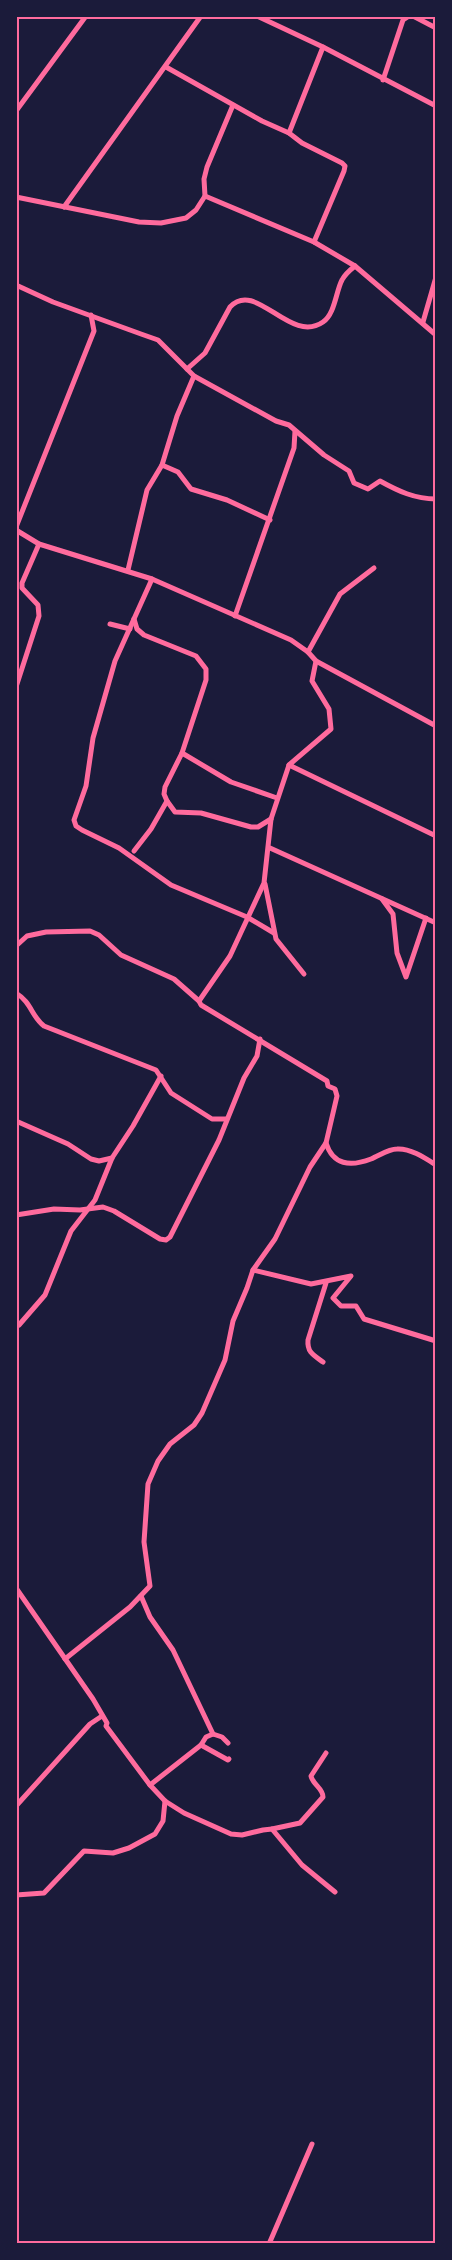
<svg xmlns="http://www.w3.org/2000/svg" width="452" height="2260" font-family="Overpass,sans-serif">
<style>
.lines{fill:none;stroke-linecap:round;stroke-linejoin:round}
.minor{stroke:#ff6b9d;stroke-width:5}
.neatline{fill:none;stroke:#ff6b9d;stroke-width:2}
</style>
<rect width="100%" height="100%" fill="#1b1b3a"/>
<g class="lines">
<g class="minor">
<polyline points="257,16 323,47 436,106"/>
<polyline points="413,16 436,28"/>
<polyline points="166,67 262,121 289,133 302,143 342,163 345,166 344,171 314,242"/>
<polyline points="383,80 403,20 409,16"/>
<polyline points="16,111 86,16"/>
<polyline points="289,133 323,47"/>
<polyline points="205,196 314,242 355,266 436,335"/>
<polyline points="16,197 139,222 161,223 186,218 196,210 205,196 204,179 207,167 233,105"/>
<polyline points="64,207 201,16"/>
<path d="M16,285l37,17 88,32 17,6 36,36 82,45 13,4 35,30 25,16 5,12 14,6 12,-8c18,10 35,18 56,18"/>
<polyline points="423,322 436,277"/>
<path d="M187,369l18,-16 25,-46c26,-28 60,38 93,15 12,-8 13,-31 19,-42 3,-6 8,-10 13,-14"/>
<polyline points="162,465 178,472 191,489 227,500 270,520"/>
<polyline points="16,527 94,331 91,315"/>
<polyline points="16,530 39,544 152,579 291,640 308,652 316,661 312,681 329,709 331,729 289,765 436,836"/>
<polyline points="128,570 147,490 162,465 177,416 194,376"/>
<polyline points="152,579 115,661 93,738 86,786 74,820 76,826 82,830 119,848 171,885 247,917 274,933"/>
<polyline points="235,616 294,448 295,431"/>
<polyline points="134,619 137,629 144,635 196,656 206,669 206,680 182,753 165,787 164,794 167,801 175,812 201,813 251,827 258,827 271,819"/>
<polyline points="110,624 130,629"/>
<polyline points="308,652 340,594 374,568"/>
<polyline points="316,661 436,726"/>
<polyline points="16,687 39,616 38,605 22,588 22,583 39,544"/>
<polyline points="182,753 231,782 277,798"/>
<polyline points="270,848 436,923"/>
<polyline points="134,851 151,829 167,801"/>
<polyline points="265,884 276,939 304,974"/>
<polyline points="382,899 393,914 397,953 406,977 426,918"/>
<polyline points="16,946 27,936 46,932 90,931 99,935 121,955 174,979 199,1001"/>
<path d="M16,993c16,10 15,23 28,33l112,44 15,23 41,26h14"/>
<polyline points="16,1121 68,1144 91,1159 99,1161 112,1158"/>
<path d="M326,1143c7,22 24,24 45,16 8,-3 17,-10 26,-10 13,-1 28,9 39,16"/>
<polyline points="16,1215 54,1209 80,1210 103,1207 114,1211 160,1239 166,1240 170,1237 219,1140 244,1078 257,1056 260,1039"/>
<polyline points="253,1270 311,1284 351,1276 333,1298 341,1306 356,1306 364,1319 436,1341"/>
<polyline points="19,1325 45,1295 71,1231 95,1200 112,1158 133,1126 161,1076"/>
<path d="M323,1362c-10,-7 -16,-10 -15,-22l18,-57"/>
<polyline points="16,1588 93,1699 107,1723 106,1726 150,1785 165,1801 184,1813 231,1834 242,1835 263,1830 272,1829 302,1865 335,1892"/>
<polyline points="141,1596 150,1617 173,1650 213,1734"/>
<polyline points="65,1659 130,1607 150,1586 144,1542 148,1484 158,1461 170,1444 194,1425 202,1413 225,1360 233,1321 247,1288 253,1270 275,1239 310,1167 326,1143 337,1096 335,1089 328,1086 327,1081 201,1005 199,1001 230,956 264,883 271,819 289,765"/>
<polyline points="201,1745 228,1760 229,1759"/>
<polyline points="150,1785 201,1745 206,1737 213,1734 222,1737 228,1743"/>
<polyline points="16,1806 90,1724 102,1716"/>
<path d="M272,1829l28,-6 23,-26c0,-9 -10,-12 -12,-21l15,-23"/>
<polyline points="16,1895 44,1893 84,1851 113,1853 129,1848 155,1834 163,1821 165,1801"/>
<polyline points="269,2244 312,2144"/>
</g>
</g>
<rect width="452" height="2260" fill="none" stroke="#1b1b3a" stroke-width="36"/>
<rect x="18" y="18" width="416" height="2224" class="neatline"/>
</svg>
